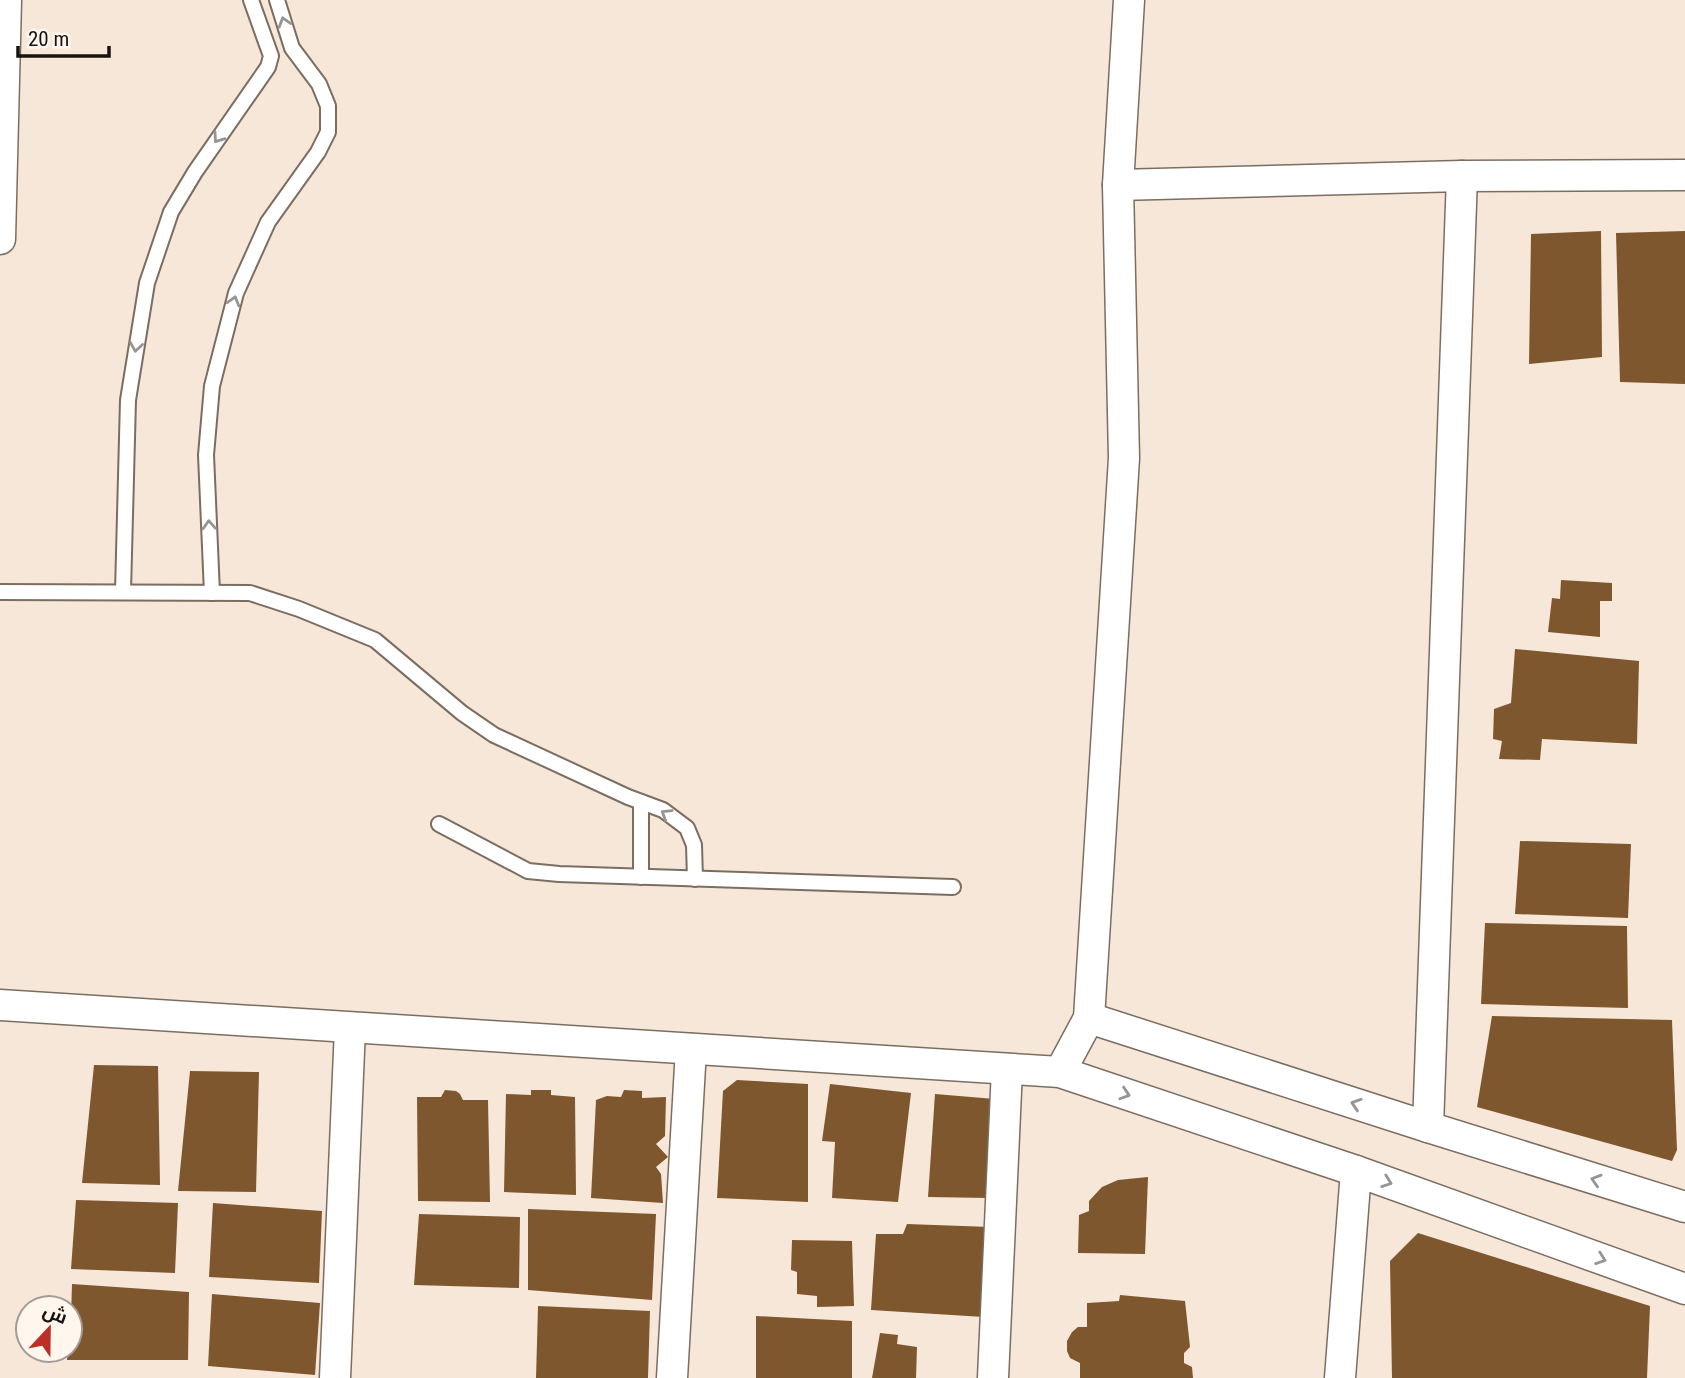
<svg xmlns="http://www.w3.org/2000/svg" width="1685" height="1378" font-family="'Roboto Condensed',Cairo,sans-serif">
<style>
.building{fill:#7e572e}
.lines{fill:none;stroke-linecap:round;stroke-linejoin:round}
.service-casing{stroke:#7b6e61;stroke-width:18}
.minor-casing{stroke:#7b6e61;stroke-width:33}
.service{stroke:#fff;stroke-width:14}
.minor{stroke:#fff;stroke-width:30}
.oneway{stroke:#979593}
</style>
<rect width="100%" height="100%" fill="#f7e7d8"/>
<g class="building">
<polygon points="1601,231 1602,357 1529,364 1531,234"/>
<polygon points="1685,231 1685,384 1620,382 1616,233"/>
<polygon points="1561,580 1612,583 1612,601 1600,601 1600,637 1548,632 1552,598 1560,599"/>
<polygon points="1515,649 1639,661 1637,744 1542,739 1540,760 1499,759 1502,741 1493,739 1494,709 1511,703"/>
<polygon points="1520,841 1631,844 1628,918 1515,914"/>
<polygon points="1485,923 1627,926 1628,1008 1481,1004"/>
<polygon points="1492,1016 1672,1020 1677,1150 1672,1161 1477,1107"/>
<polygon points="94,1065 158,1066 160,1185 82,1183"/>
<polygon points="190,1071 259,1072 256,1192 178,1191"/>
<polygon points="737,1080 808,1084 808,1202 717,1198 723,1091"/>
<polygon points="830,1084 911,1093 898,1202 832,1198 835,1142 822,1141"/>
<polygon points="445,1090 456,1091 460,1094 463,1100 488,1100 490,1202 418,1201 417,1097 441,1097"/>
<polygon points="531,1090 551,1090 551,1095 575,1097 576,1195 504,1192 506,1094 531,1095"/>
<polygon points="624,1090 642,1091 642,1098 666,1097 665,1136 656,1144 668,1157 656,1167 661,1174 663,1203 591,1198 596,1100 607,1096 621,1097"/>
<polygon points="935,1094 995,1099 988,1198 928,1197"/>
<polygon points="1148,1177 1145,1254 1078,1253 1079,1215 1089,1211 1089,1201 1102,1187 1118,1180"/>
<polygon points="76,1200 178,1203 175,1273 71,1269"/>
<polygon points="213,1203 322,1211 319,1283 209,1277"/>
<polygon points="528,1209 656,1214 652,1300 528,1290"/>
<polygon points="419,1214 520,1217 519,1288 414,1285"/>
<polygon points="907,1224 990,1227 984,1317 871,1310 876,1234 903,1234"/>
<polygon points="1418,1233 1650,1306 1647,1378 1392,1378 1390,1261"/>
<polygon points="792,1240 852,1241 854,1306 817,1307 817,1296 797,1294 797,1272 791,1270"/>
<polygon points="72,1284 189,1292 188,1360 67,1360 68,1350 70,1350"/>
<polygon points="212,1294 320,1303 315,1375 208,1366"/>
<polygon points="1120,1295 1185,1301 1190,1347 1184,1353 1184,1363 1192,1367 1193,1378 1080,1378 1080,1363 1070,1358 1067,1351 1067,1341 1072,1332 1078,1327 1087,1327 1087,1303 1119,1301"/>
<polygon points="538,1306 650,1311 648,1378 536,1378"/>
<polygon points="756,1316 852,1321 852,1378 756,1378"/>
<polygon points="880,1333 898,1335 897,1344 917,1347 916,1378 872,1378"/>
</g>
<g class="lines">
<defs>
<g id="service">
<polyline points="0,592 250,593 299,609 375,640 462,713 494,735 628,797 663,810 687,828 694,845 695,879"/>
<polyline points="123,592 128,400 147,283 171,212 195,172 268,67 271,56 251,0"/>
<polyline points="212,593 206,455 212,386 236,293 268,222 318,152 328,132 328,106 319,84 292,48 277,0"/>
<polyline points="641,802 641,877"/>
<polyline points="439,824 528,871 559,874 953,887"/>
</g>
<g id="minor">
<polyline points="1118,185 1462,176 1685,175"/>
<polyline points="0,239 6,0"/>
<polyline points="0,1005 1060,1072 1356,1171 1685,1289"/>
<polyline points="1089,1018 1428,1127 1685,1207"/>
<polyline points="1060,1072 1089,1018 1124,458 1118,185 1129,0"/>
<polyline points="1428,1127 1462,176"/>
<polyline points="335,1378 350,1028"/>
<polyline points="672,1378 691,1049"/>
<polyline points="993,1378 1007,1069"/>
<polyline points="1340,1378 1356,1171"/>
</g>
</defs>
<use href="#service" class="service-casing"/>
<use href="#minor" class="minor-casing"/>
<use href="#service" class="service"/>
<use href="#minor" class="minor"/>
</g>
<defs><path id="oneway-chevron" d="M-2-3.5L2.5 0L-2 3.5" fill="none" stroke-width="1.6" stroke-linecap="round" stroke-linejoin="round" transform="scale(1.75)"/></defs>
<g class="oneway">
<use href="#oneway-chevron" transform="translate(284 22) rotate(-107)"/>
<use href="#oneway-chevron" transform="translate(218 138) rotate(125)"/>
<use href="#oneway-chevron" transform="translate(234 301) rotate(-74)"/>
<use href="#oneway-chevron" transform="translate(136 347) rotate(99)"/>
<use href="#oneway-chevron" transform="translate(209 525) rotate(-93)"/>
<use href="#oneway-chevron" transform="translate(666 814) rotate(-148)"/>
<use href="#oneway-chevron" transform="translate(1125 1094) rotate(18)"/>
<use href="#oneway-chevron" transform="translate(1356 1104) rotate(-162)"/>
<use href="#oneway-chevron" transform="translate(1596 1180) rotate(-163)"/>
<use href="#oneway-chevron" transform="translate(1387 1182) rotate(20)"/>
<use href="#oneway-chevron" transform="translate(1601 1259) rotate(20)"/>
</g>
<g transform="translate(49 1329) rotate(22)"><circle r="33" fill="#fff6ed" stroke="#a39b94" stroke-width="2"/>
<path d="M0-5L12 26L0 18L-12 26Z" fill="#bd2f26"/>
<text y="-10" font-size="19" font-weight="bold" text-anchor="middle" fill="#18130e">ش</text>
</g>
<path d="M18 46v10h91v-10" fill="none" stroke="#18130e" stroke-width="3.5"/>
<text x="28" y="46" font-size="21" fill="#18130e" stroke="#fff6ed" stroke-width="5" paint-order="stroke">20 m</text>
</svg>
